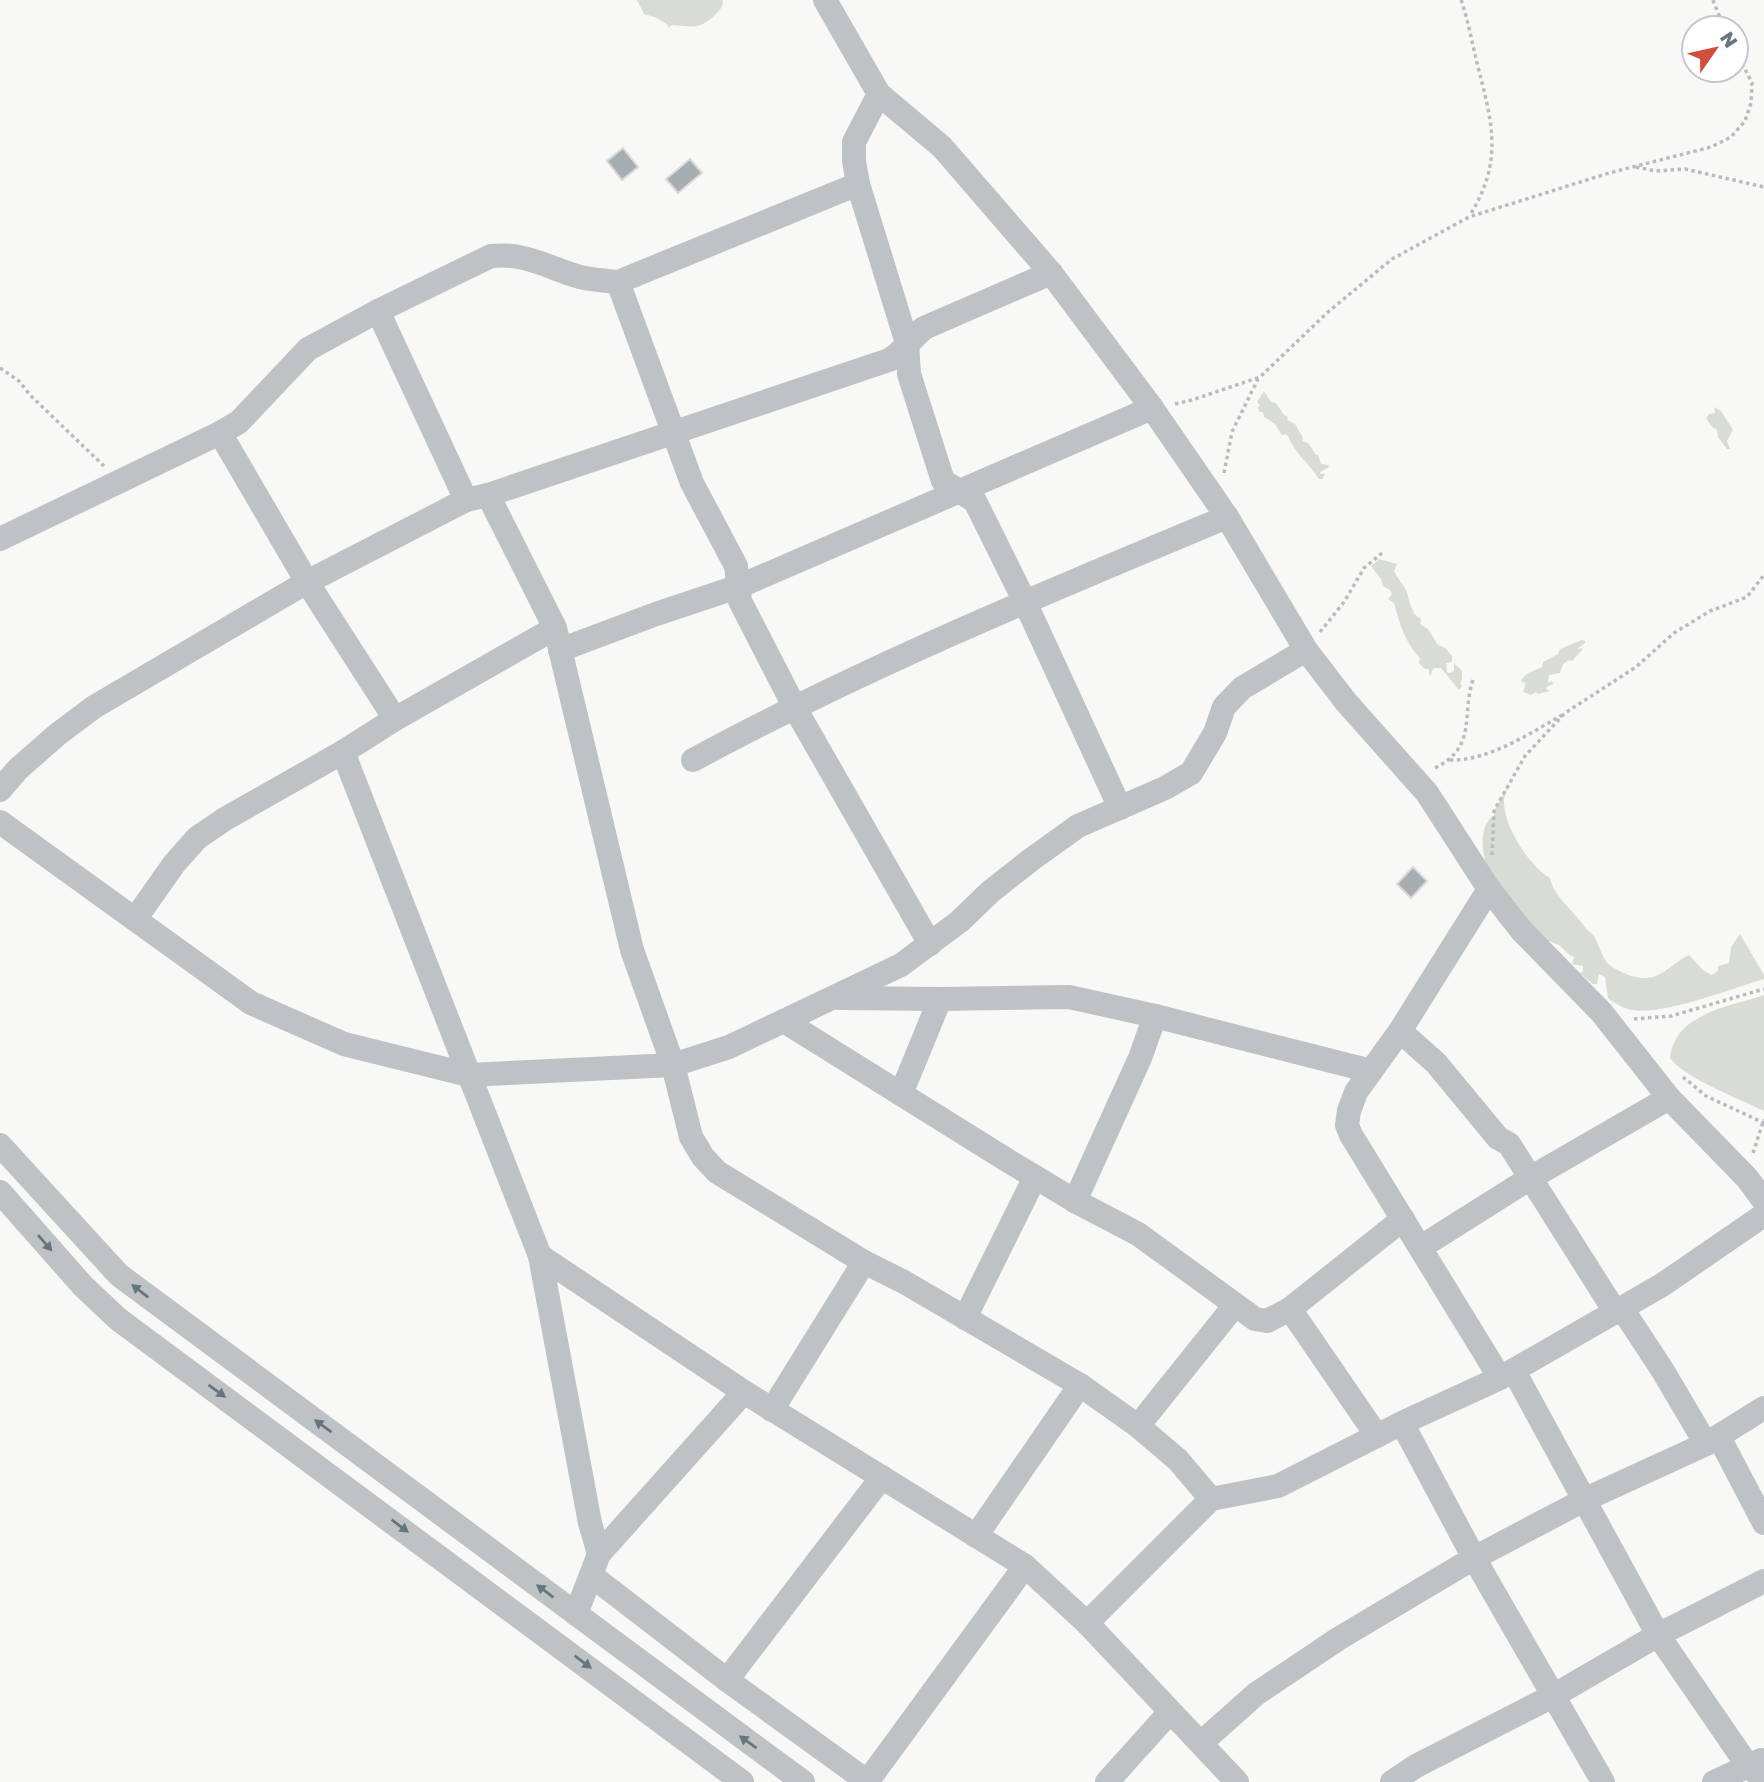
<svg xmlns="http://www.w3.org/2000/svg" width="1764" height="1782" font-family="'Golos Text',sans-serif">
<style>
.grass{fill:#d9dcd5}
.building{fill:#a6aeb2;stroke:#dad9d8;stroke-width:2}
.lines{fill:none;stroke-linecap:round;stroke-linejoin:round}
.path{stroke:#b8bcbe;stroke-width:3.5;stroke-dasharray:3.5 3.5;stroke-linecap:butt}
.minor{stroke:#bec2c5;stroke-width:24}
.oneway{fill:#66767d}
</style>
<rect width="100%" height="100%" fill="#f8f8f6"/>
<g class="grass">
<path d="M637,0h86c0,8 -3,9 -8,15 -17,16 -22,11 -43,10l-4,3v-3l-11,-7 -13,-4z"/>
<path d="M1264,391l7,11 5,1 8,12 4,2 -1,3 8,4 8,14 -1,3 6,2 8,12h2l3,9 7,1 1,2 -9,5 1,2h4l-3,5h-3c-10,-16 -24,-25 -31,-43l-3,-2 -3,1 -7,-11 -11,-7 -1,-5h-4l-1,-5 2,-1 -3,-4z"/>
<polygon points="1714,407 1721,411 1733,430 1727,441 1730,449 1727,449 1718,437 1717,430 1712,427 1706,418 1709,414 1715,413"/>
<path d="M1379,559l18,5 -3,7c4,8 8,12 12,19 3,8 3,15 8,22l-1,1 8,6 -1,5 8,5 10,16 7,3 7,8v6l-6,1 1,9 3,1 4,-2v-8l8,8v9l-2,3 2,3 -3,4 -18,-22h-8l-2,7 -2,-1v-5h-4l-6,-6 1,-5c-15,-15 -21,-36 -26,-55l-6,-4 4,-5 -2,-4 -7,-4 -2,-7 -10,-13z"/>
<polygon points="1582,640 1585,641 1585,643 1577,649 1582,648 1582,650 1572,661 1569,660 1563,664 1560,673 1549,675 1548,683 1552,681 1553,684 1545,688 1550,691 1538,694 1536,692 1531,695 1523,692 1526,682 1523,683 1521,680 1528,673 1542,667 1543,662 1558,654 1560,649"/>
<path d="M1509,784c-1,4 -4,10 -5,15 -2,25 25,67 46,79 4,19 24,33 34,48 3,5 9,7 11,12 5,8 7,22 16,28 9,6 24,13 35,12 16,0 29,-17 43,-23l15,16 8,4 6,-4v-5l11,-3 2,-16 9,-13 24,41v4c-32,9 -101,37 -132,31 -9,-2 -16,-6 -24,-12l-3,-21 -6,-3 -2,10h-4l-13,-11 3,-1v-6l-11,-2 2,-7c-8,-3 -8,-7 -14,-11 -4,-3 -16,-6 -22,-10 -16,-22 -38,-46 -50,-69 -7,-13 -9,-44 6,-51v-5z"/>
<path d="M1764,995v116c-24,-12 -80,-33 -94,-53 5,-45 59,-51 94,-63z"/>
</g>
<g class="building">
<polygon points="623,148 638,167 622,180 607,161"/>
<polygon points="690,159 702,173 678,193 666,179"/>
<polygon points="1413,867 1427,881 1411,898 1397,884"/>
</g>
<g class="lines">
<g class="path">
<path d="M1461,0c7,20 11,42 16,63 15,59 27,97 -7,152"/>
<polyline points="1713,0 1724,28"/>
<polyline points="1636,167 1656,171 1685,169 1764,187"/>
<polyline points="0,368 19,381 30,395 105,467"/>
<polyline points="1175,404 1192,400 1260,377 1328,312 1392,259 1469,217 1609,173 1711,147 1731,137 1745,121 1751,103 1752,83 1736,51"/>
<polyline points="1224,473 1232,432 1258,379"/>
<polyline points="1320,632 1344,602 1364,568 1382,553"/>
<path d="M1450,760c38,1 79,-26 112,-45"/>
<path d="M1435,768c44,-22 25,-54 39,-91"/>
<polyline points="1492,855 1494,811 1499,802 1525,756 1565,713 1636,667 1674,633 1710,611 1747,597 1764,575"/>
<polyline points="1634,1019 1671,1016 1764,989"/>
<polyline points="1683,1077 1706,1096 1764,1123"/>
<polyline points="1753,1153 1764,1119"/>
</g>
<g class="minor">
<polyline points="825,0 879,94 942,147 1051,273 1152,408 1227,517 1306,650 1346,702 1427,793 1489,889 1522,931 1602,1013 1669,1098 1747,1178 1764,1201"/>
<polyline points="879,94 854,142 854,161 858,184 907,343 909,374 943,481 975,501 1025,602 1120,808"/>
<polyline points="618,282 692,483 736,566 740,601 795,708 930,944"/>
<polyline points="378,311 466,500"/>
<polyline points="220,433 307,582 395,719"/>
<polyline points="488,495 555,628 632,950 673,1065 691,1137 703,1157 717,1172 864,1262 904,1282 1080,1385 1138,1426 1178,1460 1211,1499"/>
<path d="M0,539l220,-106 19,-11 69,-73 70,-38 113,-55c33,-4 58,12 89,21 13,3 26,4 38,5l240,-98"/>
<polyline points="560,650 656,614 740,586 1152,408"/>
<polyline points="343,752 540,1256"/>
<path d="M693,760c172,-93 354,-168 534,-243"/>
<path d="M0,790l18,-21 40,-35 36,-27 213,-125 159,-82 22,-5 401,-135c14,-8 22,-21 35,-32l127,-55"/>
<polyline points="0,822 251,1003 344,1044 469,1075 673,1065 729,1047 901,965 960,921 990,892 1032,859 1078,826 1165,788 1191,773 1215,733 1224,707 1242,688 1306,650"/>
<polyline points="1489,889 1400,1031 1356,1092 1349,1111 1347,1125 1351,1135 1500,1378"/>
<polyline points="136,918 174,864 197,838 225,819 343,752 395,719 555,628"/>
<polyline points="839,998 940,999 1069,997 1155,1016 1140,1058 1075,1201"/>
<polyline points="1155,1016 1371,1071"/>
<polyline points="784,1021 1002,1157 1075,1201 1138,1234 1255,1319 1267,1321 1290,1309 1403,1219"/>
<polyline points="1400,1031 1436,1063 1498,1138 1509,1144 1616,1313"/>
<polyline points="901,1094 940,999"/>
<polyline points="0,1145 119,1275 803,1782"/>
<polyline points="0,1192 83,1286 118,1319 742,1782"/>
<polyline points="1421,1247 1532,1177 1669,1098"/>
<polyline points="1290,1309 1377,1436"/>
<polyline points="1623,1310 1663,1371 1706,1444"/>
<polyline points="965,1318 1035,1177"/>
<polyline points="1514,1371 1658,1635 1748,1766 1764,1779"/>
<polyline points="772,1410 864,1262"/>
<polyline points="1402,1423 1474,1558 1603,1782"/>
<polyline points="1138,1426 1235,1305"/>
<polyline points="1719,1437 1764,1523"/>
<polyline points="976,1536 1080,1385"/>
<polyline points="599,1554 744,1392"/>
<polyline points="592,1576 727,1680 868,1782"/>
<polyline points="576,1614 599,1554 590,1523 540,1256 744,1392 1025,1566 1087,1623 1237,1782"/>
<polyline points="1087,1623 1211,1499 1278,1486 1402,1423 1500,1378 1662,1285 1764,1215"/>
<polyline points="727,1680 882,1477"/>
<polyline points="1201,1743 1256,1694 1338,1639 1474,1558 1586,1499 1706,1444 1764,1408"/>
<polyline points="867,1782 1025,1566"/>
<polyline points="1107,1782 1170,1712"/>
<polyline points="1392,1782 1416,1766 1553,1696 1658,1635 1764,1581"/>
<polyline points="1714,1782 1761,1760"/>
</g>
</g>
<defs><path id="oneway-solid" d="M-6-.8H1V-3.2L6.5 0L1 3.2V.8H-6Z" transform="scale(1.75)"/></defs>
<g class="oneway">
<use href="#oneway-solid" transform="translate(45 1243) rotate(49)"/>
<use href="#oneway-solid" transform="translate(140 1291) rotate(-142)"/>
<use href="#oneway-solid" transform="translate(217 1391) rotate(36)"/>
<use href="#oneway-solid" transform="translate(323 1426) rotate(-144)"/>
<use href="#oneway-solid" transform="translate(400 1526) rotate(37)"/>
<use href="#oneway-solid" transform="translate(545 1591) rotate(-143)"/>
<use href="#oneway-solid" transform="translate(583 1662) rotate(37)"/>
<use href="#oneway-solid" transform="translate(748 1742) rotate(-144)"/>
</g>
<g transform="translate(1715 49) rotate(56)"><circle r="33" fill="#ffffff" stroke="#c2c8cb" stroke-width="2"/>
<path d="M0-5L12 26L0 18L-12 26Z" fill="#cf4e3e"/>
<text y="-10" font-size="19" font-weight="bold" text-anchor="middle" fill="#66767d">N</text>
</g>
</svg>
